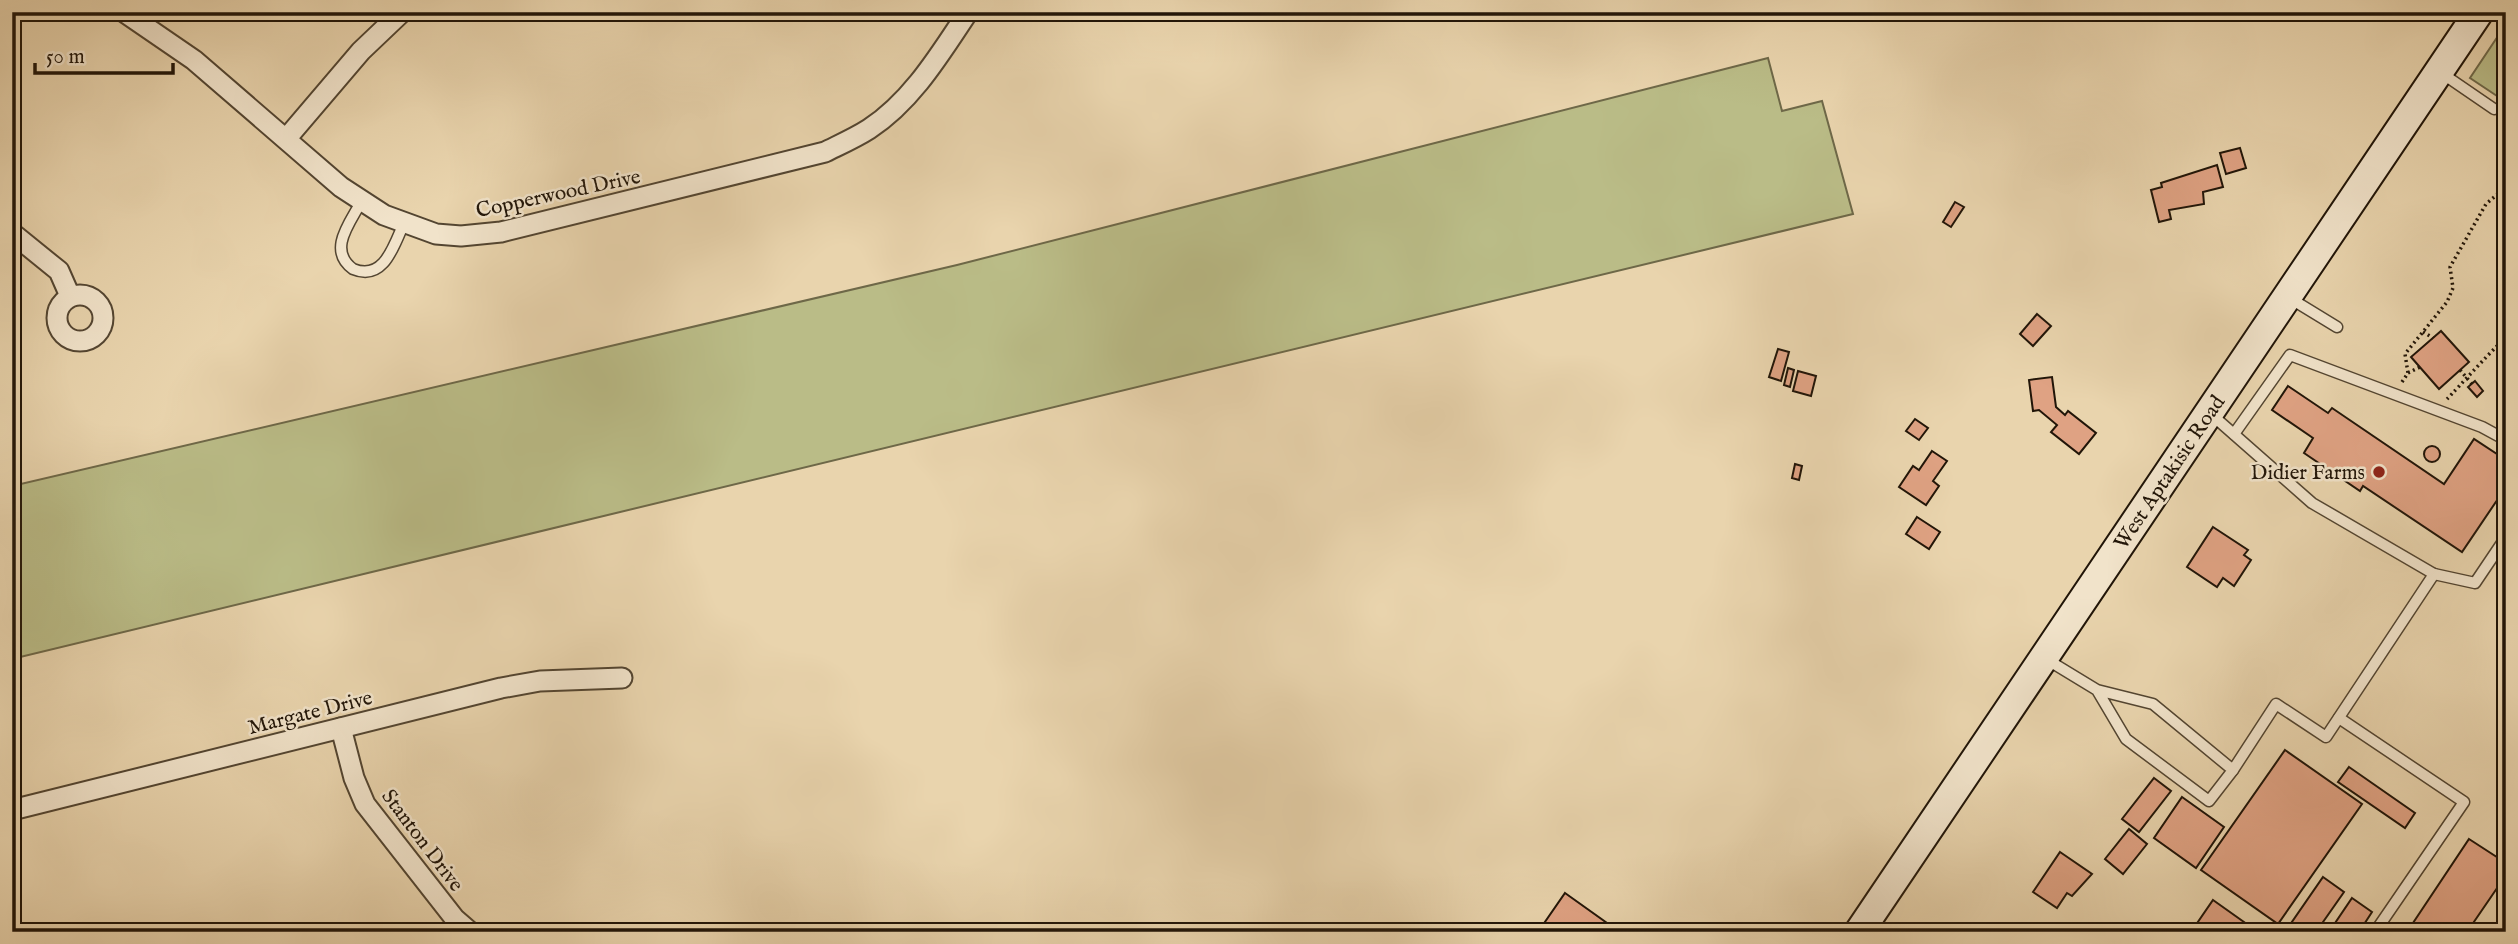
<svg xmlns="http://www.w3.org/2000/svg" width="2518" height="944" font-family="'IM FELL English',serif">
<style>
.green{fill:#babc87;stroke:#6e6848;stroke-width:2}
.building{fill:#dfa283;stroke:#211508;stroke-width:2}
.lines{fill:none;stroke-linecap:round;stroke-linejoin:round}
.lane-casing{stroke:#534531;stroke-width:13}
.street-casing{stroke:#534531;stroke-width:23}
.secondary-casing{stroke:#211508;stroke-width:32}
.path{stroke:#211508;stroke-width:3.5;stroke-dasharray:2 3.5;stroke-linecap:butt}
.lane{stroke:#f1e3ca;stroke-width:10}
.street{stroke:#f1e3ca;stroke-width:19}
.secondary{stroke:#f1e3ca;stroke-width:28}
.poi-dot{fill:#8f2418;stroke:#f1e3ca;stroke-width:2.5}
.labels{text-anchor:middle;stroke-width:5;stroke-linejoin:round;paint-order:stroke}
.street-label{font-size:21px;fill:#211508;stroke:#f1e3ca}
.poi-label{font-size:21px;fill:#211508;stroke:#f1e3ca;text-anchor:end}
</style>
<rect width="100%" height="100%" fill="#e9d4ad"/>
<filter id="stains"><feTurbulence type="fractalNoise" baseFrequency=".00286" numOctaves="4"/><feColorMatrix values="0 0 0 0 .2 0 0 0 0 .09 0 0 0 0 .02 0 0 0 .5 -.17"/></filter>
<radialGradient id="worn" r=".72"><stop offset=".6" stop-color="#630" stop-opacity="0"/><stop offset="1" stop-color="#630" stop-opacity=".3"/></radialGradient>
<g class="green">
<polygon points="2506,24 2506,102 2470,78"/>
<polygon points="1768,58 1782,111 1822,101 1853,214 12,659 12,486 957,265"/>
</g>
<g class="building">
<polygon points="2240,148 2246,168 2226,174 2220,153"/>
<polygon points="2217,165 2223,187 2203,192 2204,204 2169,210 2171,219 2159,222 2151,190 2162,187 2161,183"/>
<polygon points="1955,202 1964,207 1951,227 1943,222"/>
<polygon points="2037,314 2051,326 2033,346 2020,334"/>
<polygon points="2441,331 2469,362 2439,389 2411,357"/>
<polygon points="1778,349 1789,352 1781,381 1769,377"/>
<polygon points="1788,368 1794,370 1790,387 1784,385"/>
<polygon points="1798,371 1816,376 1811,396 1793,391"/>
<polygon points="2052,377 2056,407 2065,415 2068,411 2096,433 2079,454 2051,432 2057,425 2039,410 2033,411 2029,380"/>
<polygon points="2475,381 2483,391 2477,397 2468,387"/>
<polygon points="2288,386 2328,413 2332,408 2444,484 2474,439 2506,460 2506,487 2462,552 2363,486 2360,491 2304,453 2313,438 2272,410"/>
<polygon points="1915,419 1928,428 1919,440 1906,431"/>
<circle cx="2432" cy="454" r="8"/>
<polygon points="1932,451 1947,461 1933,481 1939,486 1926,505 1899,487 1913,466 1919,470"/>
<polygon points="1795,464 1802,466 1799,480 1792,478"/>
<polygon points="1917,517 1940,532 1929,549 1906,534"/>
<polygon points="2213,527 2248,550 2244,555 2251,560 2234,586 2223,578 2217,587 2187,567"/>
<polygon points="2285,750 2362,804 2278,924 2201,870"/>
<polygon points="2349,767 2415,813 2405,828 2338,782"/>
<polygon points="2154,778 2171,791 2139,832 2122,819"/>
<polygon points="2182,797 2224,827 2196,868 2154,838"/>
<polygon points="2129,829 2147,844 2123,874 2105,859"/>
<polygon points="2469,839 2506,863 2506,875 2467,932 2407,932"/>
<polygon points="2060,852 2092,874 2072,896 2067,893 2057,908 2033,892"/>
<polygon points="2323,877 2344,892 2316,932 2285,932"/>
<polygon points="1565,893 1614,928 1611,932 1538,932"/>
<polygon points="2352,898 2372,912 2359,932 2329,932"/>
<polygon points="2213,900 2258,932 2191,932"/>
</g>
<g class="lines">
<defs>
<g id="lane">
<polyline points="2440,72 2494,109"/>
<path d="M361,202c-11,21 -34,48 -8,67 31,13 41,-24 51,-46"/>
<polyline points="2288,297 2337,327"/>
<polyline points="2212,415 2312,503 2434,574 2475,583 2506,537"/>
<polyline points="2234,434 2290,355 2482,427 2506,440"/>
<polyline points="2046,659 2097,690 2153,704 2233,770 2209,801 2126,739 2097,690"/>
<polyline points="2339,718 2464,802 2375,932"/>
<polyline points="2233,770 2276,704 2326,737 2434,574"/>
</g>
<g id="street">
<path d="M124,12l70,48 147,127 43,28 52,19 25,2 40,-4 324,-80c14,-7 30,-14 44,-23 43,-28 71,-75 99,-117"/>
<polyline points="286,139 361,51 402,12"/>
<polyline points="12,233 59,271 70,296"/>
<circle cx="80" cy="318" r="23"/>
<polyline points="341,728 354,778 365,804 455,919 470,932"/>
<polyline points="12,810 501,688 540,681 622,678"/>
</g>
<polyline id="secondary" points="1859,932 2479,12"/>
</defs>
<use href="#lane" class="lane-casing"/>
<use href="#street" class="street-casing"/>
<use href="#secondary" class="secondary-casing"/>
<g class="path">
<polyline points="2423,332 2433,338"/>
<polyline points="2460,370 2472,384"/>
<polyline points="2408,373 2420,367"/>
<polyline points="2402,382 2408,373 2405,354 2447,302 2453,288 2450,267 2486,204 2506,187"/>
<path d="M2447,399c9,-9 54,-59 59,-61"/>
</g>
<use href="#lane" class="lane"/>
<use href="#street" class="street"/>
<use href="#secondary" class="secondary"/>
</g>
<circle class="poi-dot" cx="2379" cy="472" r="7"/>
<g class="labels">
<g class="street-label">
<text transform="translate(558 193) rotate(-12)" y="7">Copperwood Drive</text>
<text transform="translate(2169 472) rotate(-56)" y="7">West Aptakisic Road</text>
<text transform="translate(310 712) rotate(-14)" y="7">Margate Drive</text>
<text transform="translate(423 840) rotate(53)" y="7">Stanton Drive</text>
</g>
<g class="poi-label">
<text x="2365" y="479">Didier Farms</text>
</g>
</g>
<rect width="2518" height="944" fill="none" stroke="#e9d4ad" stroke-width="42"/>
<rect x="14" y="14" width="2490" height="916" fill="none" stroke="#211508" stroke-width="3.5"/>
<rect x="21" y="21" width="2476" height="902" fill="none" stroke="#211508" stroke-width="2"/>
<path d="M35 63v10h138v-10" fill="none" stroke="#211508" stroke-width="3.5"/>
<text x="46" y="63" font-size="21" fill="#211508" stroke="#f1e3ca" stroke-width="5" paint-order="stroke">50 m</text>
<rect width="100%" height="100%" filter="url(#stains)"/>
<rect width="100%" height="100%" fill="url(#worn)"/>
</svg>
